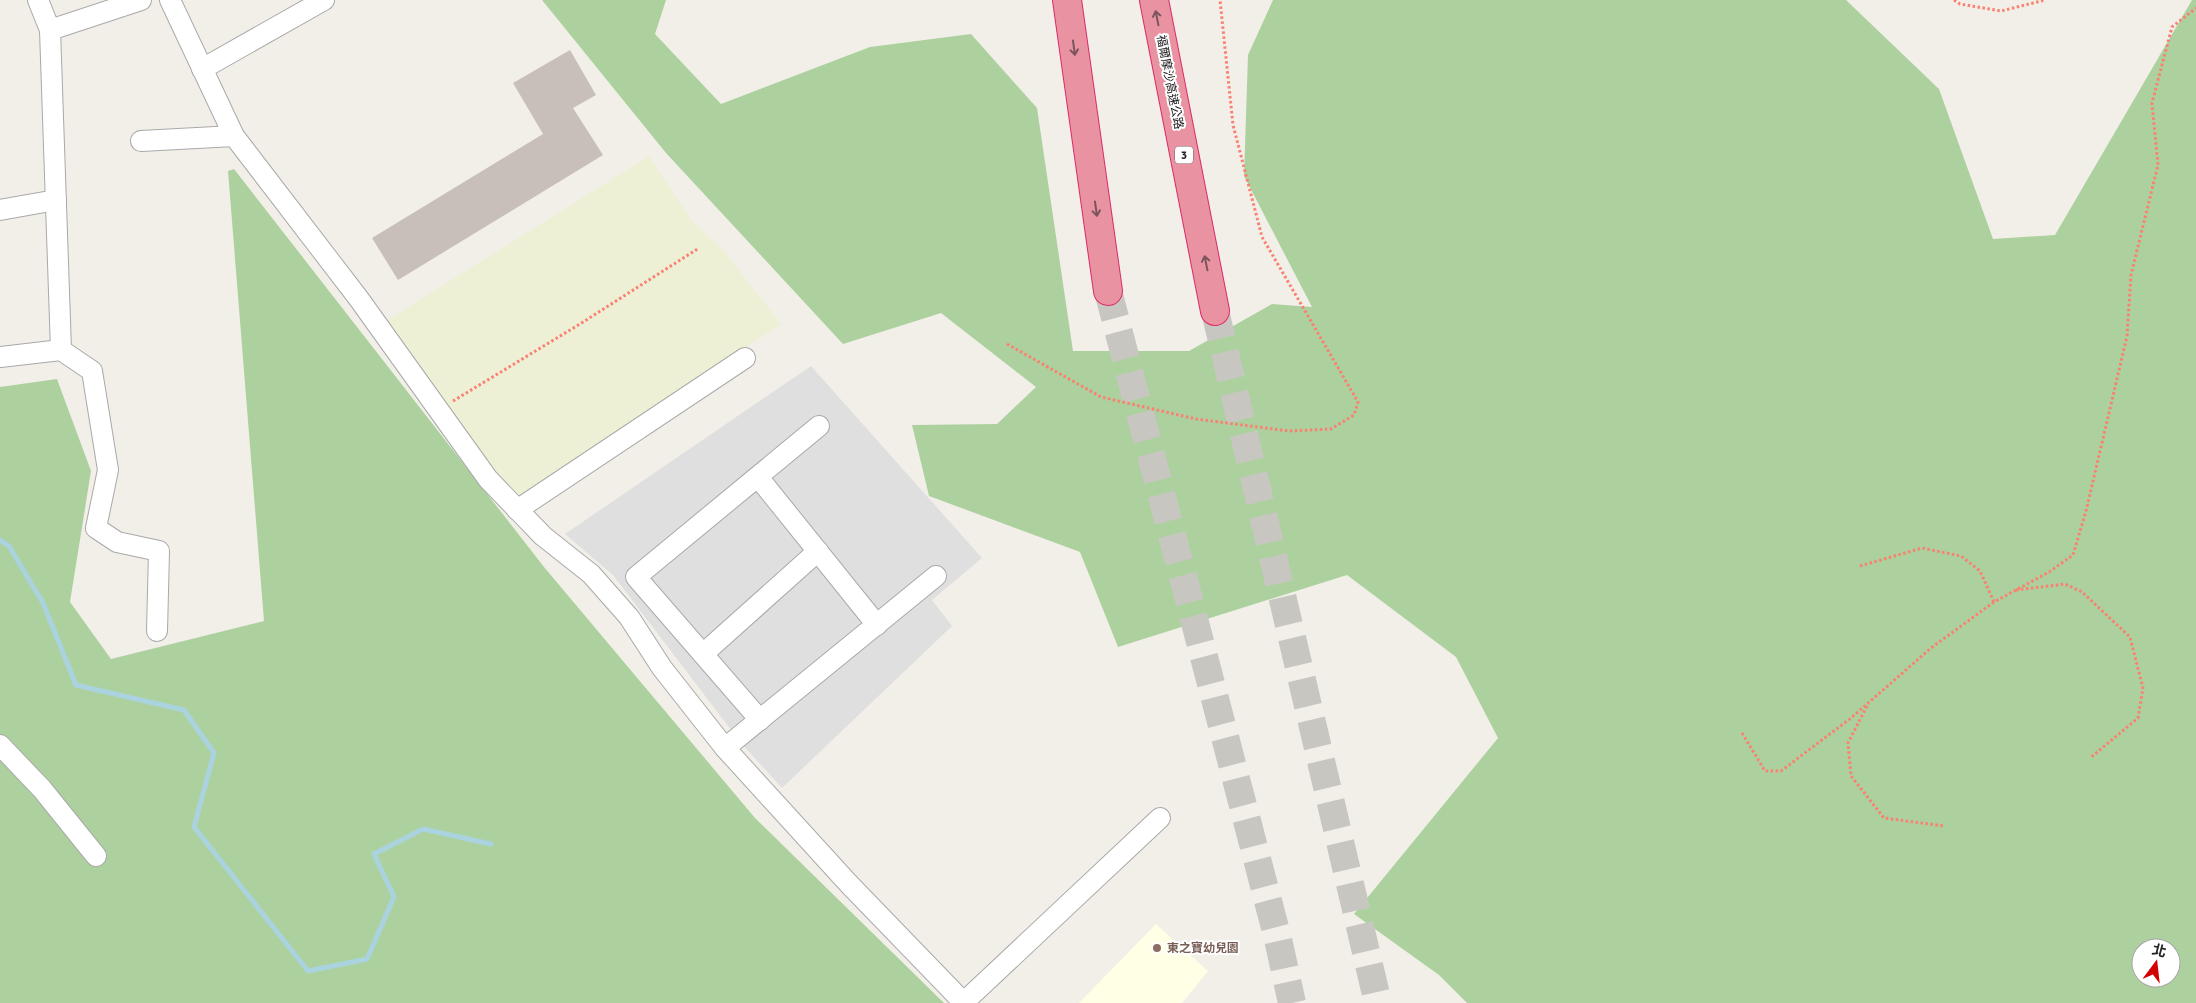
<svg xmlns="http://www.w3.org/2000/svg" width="2196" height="1003" font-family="Signika,'Noto Sans TC',sans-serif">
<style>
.residential{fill:#e0dfdf}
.education{fill:#ffffe5}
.farmland{fill:#eef0d5}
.forest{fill:#add19e;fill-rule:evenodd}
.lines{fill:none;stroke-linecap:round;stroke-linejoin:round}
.stream{stroke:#aad3df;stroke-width:5}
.building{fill:#c7bfb8}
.highway-tunnel{stroke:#c8c6c1;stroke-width:28;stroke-dasharray:28 14;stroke-linecap:butt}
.minor-casing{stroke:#a9a9a9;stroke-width:22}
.highway-casing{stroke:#dc2a67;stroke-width:30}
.path{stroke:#fa8072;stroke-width:3;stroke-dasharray:2.5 2.5;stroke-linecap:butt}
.minor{stroke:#fff;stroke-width:20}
.highway{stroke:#e892a2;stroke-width:28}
.oneway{stroke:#7b545c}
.education-dot{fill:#8d6e63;stroke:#fff;stroke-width:2}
.labels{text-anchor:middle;stroke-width:4;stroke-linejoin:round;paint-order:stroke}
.shield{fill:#fff;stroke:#646464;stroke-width:1}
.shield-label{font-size:11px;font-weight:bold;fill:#222}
.street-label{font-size:12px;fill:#222;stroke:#fff}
.education-label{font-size:12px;font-weight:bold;fill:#785e54;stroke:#fff;text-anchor:start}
</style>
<rect width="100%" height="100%" fill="#f2efe9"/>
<polygon class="residential" points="811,366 982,558 932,600 952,626 782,788 741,743 613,575 565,534"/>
<polygon class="education" points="1156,924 1208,971 1182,1003 1079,1003"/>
<polygon class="farmland" points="649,156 693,222 723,250 781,324 522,497 497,474 386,321"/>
<g class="forest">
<path d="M542,0h124l-11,34 66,70 149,-57 101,-13 66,74 36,243h116l83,-47 40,3 -68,-131 4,-121 25,-55h573l93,89 54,150 62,-4 137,-235h4v1003h-729l-28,-28 -85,-61 144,-176 -42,-81 -109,-82 -229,72 -38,-95 -151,-56 -17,-71 85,-1 39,-37 -95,-74 -98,31 -177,-191zM2141,948h30v30h-30z"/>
<polygon points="234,169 544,567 755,818 944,1003 0,1003 0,387 57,379 91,471 70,602 111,659 264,621 228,171"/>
</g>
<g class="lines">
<polyline class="stream" points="0,540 9,546 43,603 76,685 184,710 214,753 194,827 308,971 367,959 394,897 374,854 423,829 491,844"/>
</g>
<polygon class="building" points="570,50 596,95 573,108 603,155 398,280 372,238 543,134 513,83"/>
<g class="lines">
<g class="highway-tunnel">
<polyline points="1108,291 1278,939 1292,1003"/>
<polyline points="1215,311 1378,1003"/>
</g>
<defs>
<g id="minor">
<polyline points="38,0 50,30"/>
<polyline points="170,0 234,136 359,299 488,479 543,536 591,574 629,617 662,668 725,748 848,883 964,1003"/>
<polyline points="202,69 324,0"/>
<polyline points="141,141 234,136"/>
<polyline points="0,210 56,200"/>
<polyline points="61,350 50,30 141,0"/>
<polyline points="0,357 61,350 92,371 108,470 96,528 117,542 159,551 157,631"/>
<polyline points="758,477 877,625"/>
<polyline points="517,510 745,358"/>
<polyline points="703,654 818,551"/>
<polyline points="760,720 636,577 819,426"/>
<polyline points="0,745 42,789 96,856"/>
<polyline points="725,748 936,576"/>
<polyline points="963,1003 1160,818"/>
</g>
<g id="highway">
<polyline points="1067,0 1108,291"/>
<polyline points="1154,0 1215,311"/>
</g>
</defs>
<use href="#minor" class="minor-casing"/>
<use href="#highway" class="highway-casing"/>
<g class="path">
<polyline points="1954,0 1960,4 2001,11 2045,0"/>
<polyline points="1007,344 1101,397 1196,419 1289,431 1331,429 1354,415 1358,402 1262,237 1233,125 1220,0"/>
<polyline points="453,401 580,324 699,248"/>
<polyline points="1860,566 1922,548 1961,556 1980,571 1994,602"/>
<polyline points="2016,590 2065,584 2082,592 2130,637 2143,688 2138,718 2090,758"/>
<polyline points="1867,706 1848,743 1851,776 1884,818 1944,826"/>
<polyline points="1742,733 1765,771 1781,771 1851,718 1931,648 1994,602 2049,572 2073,555 2086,511 2127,336 2131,275 2158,165 2152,103 2172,27 2196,8"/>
</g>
<use href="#minor" class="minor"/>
<use href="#highway" class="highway"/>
</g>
<defs><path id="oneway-shaft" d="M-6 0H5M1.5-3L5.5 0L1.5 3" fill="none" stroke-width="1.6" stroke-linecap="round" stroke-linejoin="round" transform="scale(1.25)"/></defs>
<g class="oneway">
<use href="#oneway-shaft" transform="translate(1157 18) rotate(-101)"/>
<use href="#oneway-shaft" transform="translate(1074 48) rotate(82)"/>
<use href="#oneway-shaft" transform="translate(1096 209) rotate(82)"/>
<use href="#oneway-shaft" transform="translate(1206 263) rotate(-101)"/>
</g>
<circle class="education-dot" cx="1157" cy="948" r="5"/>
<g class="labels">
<rect class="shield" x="1175" y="146.5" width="18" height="17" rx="4"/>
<g class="shield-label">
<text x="1184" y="159">3</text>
</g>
<g class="street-label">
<text transform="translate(1170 82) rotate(79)" y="4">福爾摩沙高速公路</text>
</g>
<g class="education-label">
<text x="1167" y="952">東之寶幼兒園</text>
</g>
</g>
<g transform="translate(2156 963) rotate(15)"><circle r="24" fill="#ffffff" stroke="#a7a7a7"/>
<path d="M0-4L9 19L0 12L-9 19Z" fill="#d40000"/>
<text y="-8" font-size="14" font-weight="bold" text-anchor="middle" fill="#222222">北</text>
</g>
</svg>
